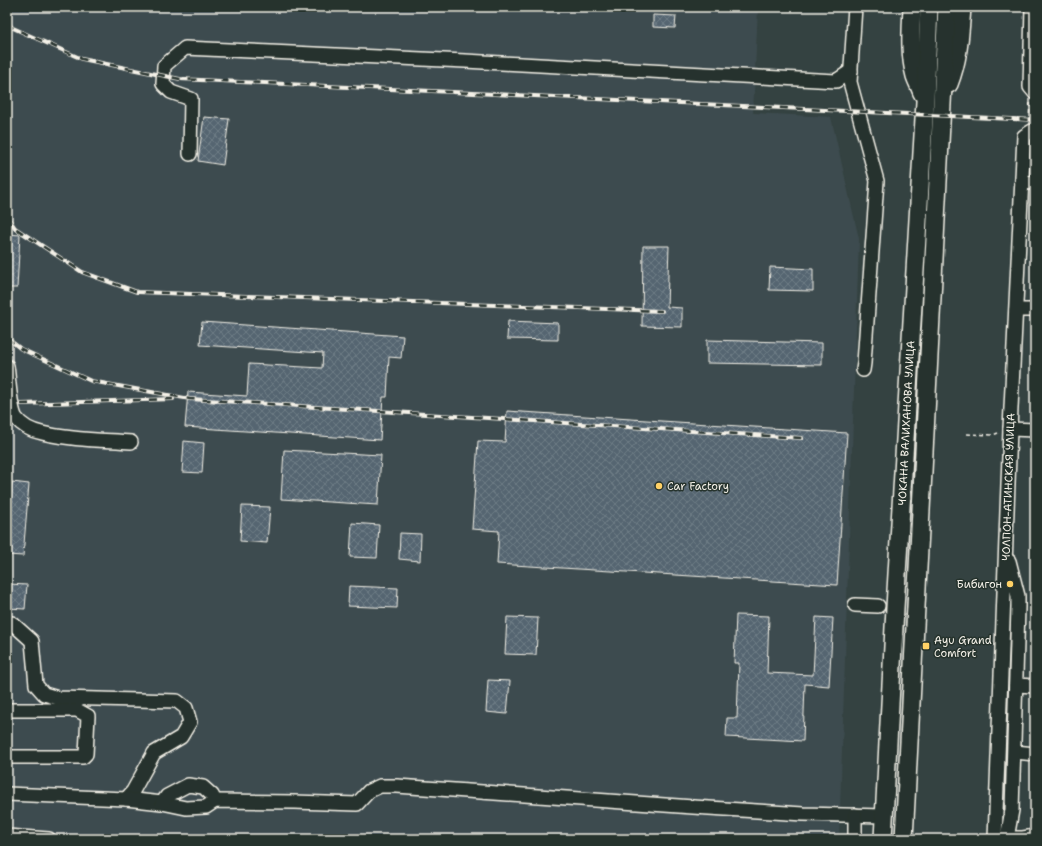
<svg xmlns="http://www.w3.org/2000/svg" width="1042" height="846" font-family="'Shantell Sans',sans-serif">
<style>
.built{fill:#3e4c4f}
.building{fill:url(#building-cross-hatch);stroke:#f4f1e8}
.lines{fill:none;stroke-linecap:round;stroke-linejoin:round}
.minor-casing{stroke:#f4f1e8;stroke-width:16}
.major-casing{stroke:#f4f1e8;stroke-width:20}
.path{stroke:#f4f1e8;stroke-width:1.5;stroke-dasharray:4 3;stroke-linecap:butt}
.minor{stroke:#26332d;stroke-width:13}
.major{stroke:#26332d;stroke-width:17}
.rail-casing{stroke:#f4f1e8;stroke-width:4}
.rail{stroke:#26332d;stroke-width:2.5;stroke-dasharray:8;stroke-linecap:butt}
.poi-dot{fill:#ffd166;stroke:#26332d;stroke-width:1.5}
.labels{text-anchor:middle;stroke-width:3;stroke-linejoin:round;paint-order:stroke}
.street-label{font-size:11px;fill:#f4f1e8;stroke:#26332d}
.poi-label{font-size:11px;fill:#f4f1e8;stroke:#26332d;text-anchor:start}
</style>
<defs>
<pattern id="building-cross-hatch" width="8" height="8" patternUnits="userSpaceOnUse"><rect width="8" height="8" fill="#546571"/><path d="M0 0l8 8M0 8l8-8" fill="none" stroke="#6d7c85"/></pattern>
</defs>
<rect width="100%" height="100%" fill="#344241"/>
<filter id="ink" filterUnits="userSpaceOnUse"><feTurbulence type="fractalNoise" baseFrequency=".025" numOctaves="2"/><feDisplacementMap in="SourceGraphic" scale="8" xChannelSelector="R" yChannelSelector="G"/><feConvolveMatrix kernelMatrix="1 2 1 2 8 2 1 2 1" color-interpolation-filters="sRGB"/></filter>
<g filter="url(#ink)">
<polygon class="built" points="7,7 758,7 753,113 831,117 859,239 839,839 7,839"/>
<g class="building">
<polygon points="653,15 676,16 675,28 653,27"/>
<polygon points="204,117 229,119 223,165 198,161"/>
<polygon points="7,234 20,235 17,288 7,288"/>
<polygon points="643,246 669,246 667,307 682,308 682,327 642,326"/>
<polygon points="770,267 813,269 813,291 769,290"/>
<polygon points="508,321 558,323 558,340 507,339"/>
<polygon points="202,322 403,336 401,358 389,357 387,397 383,397 380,440 185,427 188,392 247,396 249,364 322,368 323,353 200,345"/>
<polygon points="707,340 822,343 822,365 707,363"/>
<polygon points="507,411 847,433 837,585 497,564 499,531 472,529 478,441 505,442"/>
<polygon points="184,441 204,443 202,473 182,472"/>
<polygon points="284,450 381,455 378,505 281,499"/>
<polygon points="12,482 29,484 23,556 7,555 7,536"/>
<polygon points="242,506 270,507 267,543 240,541"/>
<polygon points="352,523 379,525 377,558 350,557"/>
<polygon points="400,533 421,534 420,561 399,559"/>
<polygon points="9,584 27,585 25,609 7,608"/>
<polygon points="349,586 398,588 397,608 348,606"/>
<polygon points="736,615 769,616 767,673 813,675 816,617 833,618 829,686 805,684 803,741 726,737 727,718 737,718 739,663 734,663"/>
<polygon points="507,617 538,618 536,655 505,654"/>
<polygon points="488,680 510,681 507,714 486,712"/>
</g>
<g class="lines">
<defs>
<g id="minor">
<polyline points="855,7 850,82 877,181 864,363 863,370"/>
<polyline points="1032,7 1030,87 1035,93"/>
<polyline points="190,154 191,99 171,92 163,84 164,66 185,48 465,61 836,81 851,71"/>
<polyline points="1022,182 1035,183"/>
<polyline points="1016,310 1035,310"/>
<path d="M7,366c2,13 3,42 9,52 6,8 16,13 26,15 29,7 60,7 89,9"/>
<polyline points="1010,429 1035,430"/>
<polyline points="855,605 878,606"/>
<polyline points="1016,685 1035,686"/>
<polyline points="7,710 77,710 88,716 86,754 83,757 7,757"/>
<polyline points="1015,752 1035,754"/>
<polyline points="7,794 126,799 133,791 154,753 181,737 190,722 186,708 177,701 58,698 44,694 36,685 32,641 12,623"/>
<polyline points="126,799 162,803 186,808 206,807 215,801 294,802 357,804 369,791 380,786 397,786 693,807 803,814 884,816"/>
<polyline points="162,803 167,796 188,785 203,787 212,795 215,801"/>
<polyline points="7,836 49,839"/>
<polyline points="999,838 1023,838 1035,836"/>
<polyline points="1007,838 1012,810 1018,607 1018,596 1009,561"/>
<polyline points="855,839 855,815"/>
<polyline points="995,839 1010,429 1024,136 1032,131 1035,131"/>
</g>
<g id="major">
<path d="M912,7c-1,23 -3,47 3,69 2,6 5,11 7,17"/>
<path d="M949,84c10,-25 11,-50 13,-77"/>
<polyline points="883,839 895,608 925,102 929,7"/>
<polyline points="904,839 947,7"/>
</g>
</defs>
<use href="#minor" class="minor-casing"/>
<use href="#major" class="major-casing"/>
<g class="path">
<polyline points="1029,121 1030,103"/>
<polyline points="967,434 993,435 998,433"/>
</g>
<use href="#minor" class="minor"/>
<use href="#major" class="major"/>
<defs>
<g id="rail">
<polyline points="7,23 13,28 82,59 180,79 1035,120"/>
<polyline points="7,216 15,228 82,272 137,292 662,311"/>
<polyline points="7,338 21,349 91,381 190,399 802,438"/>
<polyline points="21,404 173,399"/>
</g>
</defs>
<use href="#rail" class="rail-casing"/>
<use href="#rail" class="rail"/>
</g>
</g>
<g class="poi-dot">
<circle cx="659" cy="486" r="4"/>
<circle cx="1010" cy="584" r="4"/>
<rect x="922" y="642" width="8" height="8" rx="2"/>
</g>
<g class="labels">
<g class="street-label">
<text transform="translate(906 423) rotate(-87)" y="4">ЧОКАНА ВАЛИХАНОВА УЛИЦА</text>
<text transform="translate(1008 487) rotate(-88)" y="4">ЧОЛПОН-АТИНСКАЯ УЛИЦА</text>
</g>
<g class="poi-label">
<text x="667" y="490">Car Factory</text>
<text x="1002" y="588" text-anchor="end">Бибигон</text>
<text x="934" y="644">Ayu Grand<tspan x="934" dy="13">Comfort</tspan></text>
</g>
</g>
<rect width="1042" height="846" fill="none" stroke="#26332d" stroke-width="24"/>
<rect x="12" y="12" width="1018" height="822" fill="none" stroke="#f4f1e8" stroke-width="1.5" filter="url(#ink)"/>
</svg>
